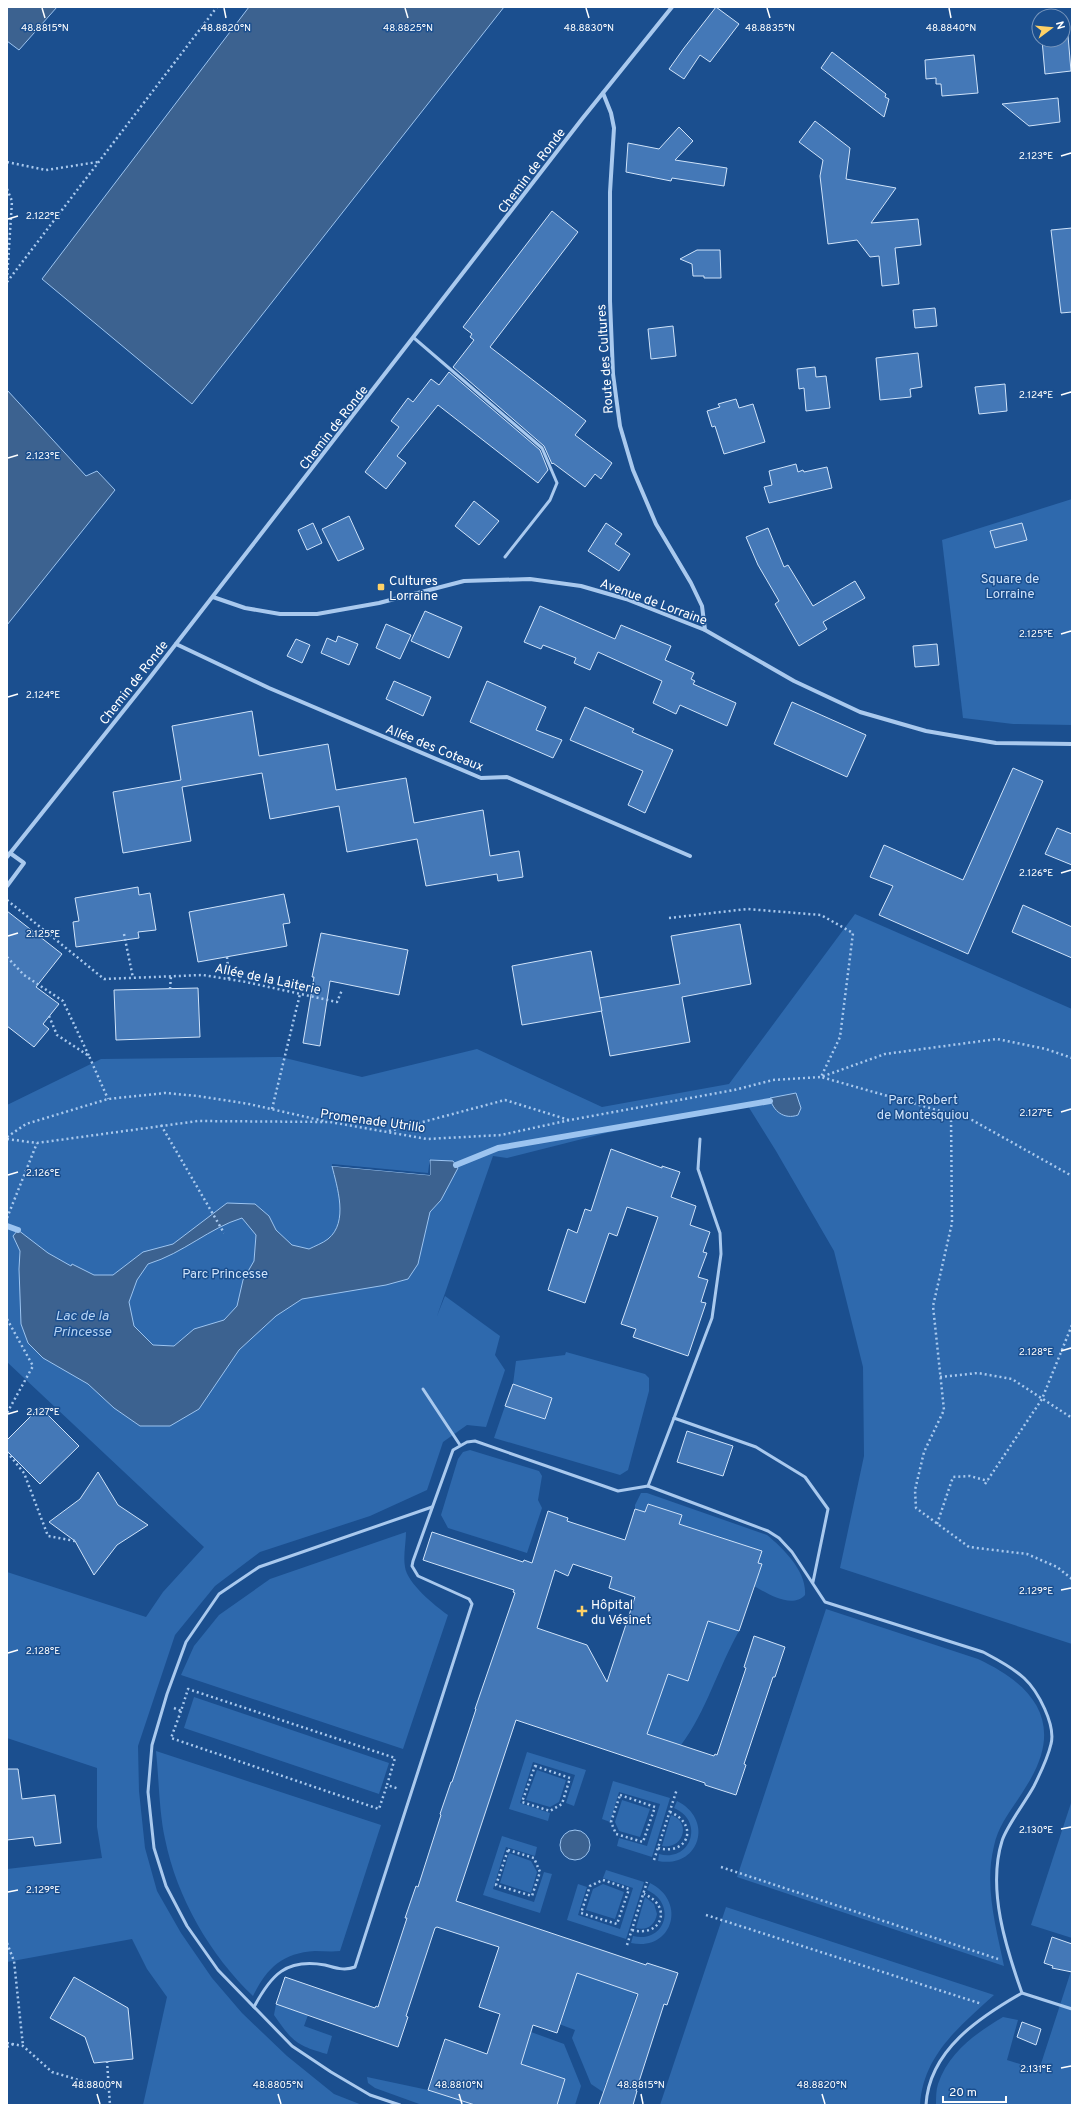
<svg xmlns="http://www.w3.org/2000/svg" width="1079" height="2112" font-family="Overpass,sans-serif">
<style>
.green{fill:#2e69ad}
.water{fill:#3c6290;stroke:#9cc4f0;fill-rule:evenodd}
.pier{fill:#1b4f8f}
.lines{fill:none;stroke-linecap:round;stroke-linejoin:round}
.stream{stroke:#9cc4f0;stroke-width:6}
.building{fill:#4478b7;stroke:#cfe3fa;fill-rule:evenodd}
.path{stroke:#a9c9ee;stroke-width:2.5;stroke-dasharray:2 3;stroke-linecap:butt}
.lane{stroke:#a9c9ee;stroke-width:3}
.street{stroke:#a9c9ee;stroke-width:4}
.ticks{fill:none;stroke:#fff;stroke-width:1.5}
.poi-dot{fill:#ffd166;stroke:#1b4f8f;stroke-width:1.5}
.labels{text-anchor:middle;stroke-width:3;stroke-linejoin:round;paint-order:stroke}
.street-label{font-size:13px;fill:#fff;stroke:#1b4f8f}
.park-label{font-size:13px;fill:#cfe3fa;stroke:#1b4f8f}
.poi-label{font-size:13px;fill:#fff;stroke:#1b4f8f;text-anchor:start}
.water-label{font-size:14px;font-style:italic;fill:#b5d3f5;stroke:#1b4f8f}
.ticks-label{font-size:10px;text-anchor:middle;fill:#fff;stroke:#1b4f8f;stroke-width:3;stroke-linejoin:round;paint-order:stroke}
</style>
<rect width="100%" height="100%" fill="#1b4f8f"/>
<g class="green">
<polygon points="1072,499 1072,725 1013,724 963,718 942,540"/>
<polygon points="855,914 1072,1009 1072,1644 840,1568 864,1456 863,1367 834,1251 776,1151 748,1106 606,1133 507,1158 493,1156 437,1316 445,1296 500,1336 495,1355 505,1370 486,1427 467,1425 443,1442 427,1490 370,1516 260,1552 215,1586 175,1635 138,1746 139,1791 145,1848 157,1891 181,1933 212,1978 242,2013 287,2056 334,2094 362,2105 143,2105 167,1997 147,1969 132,1939 7,1962 7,1869 102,1858 97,1827 97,1768 7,1738 7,1572 146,1617 163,1592 204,1547 7,1362 7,1105 101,1059 281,1057 362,1077 477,1049 602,1107 729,1084"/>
<polygon points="566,1352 645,1374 649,1378 649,1391 628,1470 620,1475 494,1438 505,1406 545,1419 552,1398 513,1384 516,1361 565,1355"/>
<polygon points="470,1450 539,1471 542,1476 538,1500 542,1508 527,1553 448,1528 441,1515 458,1459 463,1452"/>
<path d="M641,1493h6l120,42c17,14 40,37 38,60 -13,14 -37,-1 -51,-9l8,-22 -4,-1 4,-12 -83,-27 3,-9 -34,-11 -3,8 -10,-3v-4z"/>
<path d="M406,1532c0,11 -3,24 -1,35 2,16 30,39 43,48l-45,134 -222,-74 13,-29 25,-31 51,-36z"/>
<path d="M826,1609l152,50c58,27 87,66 49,126 -12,21 -28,37 -33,61 -10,40 2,81 10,120l-267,-89z"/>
<path d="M708,1621l31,10c-21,37 -33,81 -58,114l-48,-16 35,-55 20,7z"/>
<polygon points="194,1697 389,1763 379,1794 184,1728"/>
<path d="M156,1751l225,74 -41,126c-8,1 -17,0 -25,0 -33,2 -48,17 -62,45 -43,-41 -76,-98 -88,-157 -6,-28 -6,-59 -9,-88z"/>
<polygon points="527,1752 586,1770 574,1806 566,1803 575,1775 533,1762 520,1803 550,1813 548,1821 509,1809"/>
<polygon points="537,1770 566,1780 559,1802 550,1807 526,1800"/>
<polygon points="613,1781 670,1798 652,1857 617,1846 619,1838 647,1846 660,1804 619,1792 610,1822 602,1819"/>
<polygon points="622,1800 650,1809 640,1837 619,1831 615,1822"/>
<polygon points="1072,1800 1072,1938 1031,1925"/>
<path d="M677,1801c38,19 22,68 -19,60l1,-7c32,9 46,-33 15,-46z"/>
<path d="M671,1815c21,7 12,35 -9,31z"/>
<polygon points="502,1836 537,1847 535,1856 506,1847 493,1889 534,1902 544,1872 552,1874 540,1913 483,1895"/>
<polygon points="509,1853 531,1861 537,1872 531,1893 500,1883"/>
<polygon points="606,1870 644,1882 626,1939 567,1920 578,1884 587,1887 578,1915 620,1929 633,1888 603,1878"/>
<path d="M650,1883c38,19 22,69 -19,60l2,-7c32,8 45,-32 14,-46z"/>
<polygon points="603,1884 624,1892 615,1919 586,1910 593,1889"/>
<path d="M645,1897l9,7 3,10c-2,11 -10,17 -21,14z"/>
<path d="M726,1907l268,88c-34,31 -71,60 -74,110h-260z"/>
<polygon points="554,1965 637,1993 608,2082 606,2082 603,2092 591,2084 572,2038 575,2030 559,2024"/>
<path d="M1072,1968v137h-136c0,-7 0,-15 2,-21 11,-32 37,-50 65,-67l15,3 -11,40 32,10z"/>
<path d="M276,2004l32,11 -4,11 28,10 -5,18c-30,-8 -35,-13 -53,-39z"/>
<polygon points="531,2032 564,2044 581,2086 575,2105 557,2105 565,2079 521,2064"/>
<polygon points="367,2077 428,2090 475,2105 422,2105 375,2088 368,2083"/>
</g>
<g class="water">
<polygon points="7,7 57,7 19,50 7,41"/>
<polygon points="249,7 504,7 192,404 42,279"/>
<polygon points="7,390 86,476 97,471 115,490 7,625"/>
<path d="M796,1093l5,15 -3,7c-14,5 -25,-4 -28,-17z"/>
<path d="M430,1160l23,1 5,7 -17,32 -11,12 -12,52 -10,15 -22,6 -84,14 -26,17 -37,34 -40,59 -29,17h-30l-26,-18 -26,-24 -45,-26 -15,-15 -7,-19 -2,-55 1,-18 -7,-15 5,-6 30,23 23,13 1,-2 22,11h19l30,-23 30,-8 54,-41 28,1 14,12 7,14 16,15 17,4c6,-3 14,-6 19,-10 21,-17 9,-52 4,-73l98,9zM242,1218l14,17 -2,26 -11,19 -6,26 -13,14 -30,9 -20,17 -21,-1 -19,-19 -5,-24 8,-22 11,-16c36,-11 61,-36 94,-46z"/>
<circle cx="575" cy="1845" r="15"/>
</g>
<polygon class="pier" points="430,1158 430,1175 332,1166 332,1164 428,1173"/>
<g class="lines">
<g class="stream">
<polyline points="456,1165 498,1148 770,1101"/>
<polyline points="7,1226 18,1230"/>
</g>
</g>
<g class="building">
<polygon points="716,7 739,24 710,62 700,55 684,79 669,69 684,48"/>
<polygon points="1063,24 1067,24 1071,71 1045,74 1042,40 1063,40"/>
<polygon points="832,52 886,94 885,97 889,99 884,117 821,68"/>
<polygon points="974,55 978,93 942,96 941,84 936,84 936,78 926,79 925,60"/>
<polygon points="1058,98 1060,122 1029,126 1002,104"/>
<polygon points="815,121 850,148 846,179 896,188 871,223 918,219 921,245 895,248 899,284 882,286 879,256 870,257 857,240 828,244 820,176 823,160 799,142"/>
<polygon points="679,127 693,141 675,160 727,168 724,186 672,178 671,181 626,172 628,143 659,149"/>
<polygon points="552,211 578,232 490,347 586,421 575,435 612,463 601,479 595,474 585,487 553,463 552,464 544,446 453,367 474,340 470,337 472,334 463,327"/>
<polygon points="1072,228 1072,312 1061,313 1051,230"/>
<polygon points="697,250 720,250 721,278 704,278 704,276 693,276 692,264 680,259"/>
<polygon points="935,308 937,326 915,328 913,310"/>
<polygon points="673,326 676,356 651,359 648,329"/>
<polygon points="918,353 922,387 910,389 911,397 880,400 876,358"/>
<polygon points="815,367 816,377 826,376 830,408 806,411 804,388 799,389 797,369"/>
<polygon points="449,372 540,450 548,470 538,483 438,405 397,456 406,463 386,489 365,472 399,427 391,421 408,398 413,402 431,379 439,385"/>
<polygon points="1005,384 1007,411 979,414 975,387"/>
<polygon points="736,399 739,408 753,404 765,442 724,454 715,426 712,427 707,411 720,407 718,404"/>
<polygon points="796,464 798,472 803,470 804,472 827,467 832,488 769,503 764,487 772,485 769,471"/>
<polygon points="474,501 499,521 479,545 455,526"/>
<polygon points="349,516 364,549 338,561 322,529"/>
<polygon points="313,523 322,543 307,550 298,530"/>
<polygon points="606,523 622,534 615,544 630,554 619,571 588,551"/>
<polygon points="1022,523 1027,540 995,548 990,531"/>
<polygon points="768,528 784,567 788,565 813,606 855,581 865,598 823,622 827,629 799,646 775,604 779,601 758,565 746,537"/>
<polygon points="540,606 615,639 621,625 671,646 665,660 694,673 691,679 695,681 693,684 736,703 727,726 680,705 676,714 653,703 662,681 598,652 590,670 574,663 576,658 543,645 541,649 524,642"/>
<polygon points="425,611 462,627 449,658 411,641"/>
<polygon points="386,624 411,635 400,659 376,648"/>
<polygon points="338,636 358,644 349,665 321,653 327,638 336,642"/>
<polygon points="296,639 310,645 302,663 287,656"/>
<polygon points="937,644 939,665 915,667 913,646"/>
<polygon points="394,681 431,697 423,716 386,699"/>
<polygon points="487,681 546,707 536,730 562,740 553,758 470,722"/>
<polygon points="792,702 866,735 847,777 774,744"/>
<polygon points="585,707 634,729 632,732 673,750 645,813 628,805 643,771 570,740"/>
<polygon points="252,711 259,756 328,744 336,790 406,778 414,823 483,810 490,856 519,851 523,877 498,881 497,874 426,886 417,839 347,852 339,806 270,819 262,773 182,787 191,841 123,853 113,792 181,780 172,726"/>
<polygon points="1013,768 1043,781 968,954 879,915 893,886 870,877 884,845 963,880"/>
<polygon points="1057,828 1072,834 1072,865 1045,854"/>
<polygon points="138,887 139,895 150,893 156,930 138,932 139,938 76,947 73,922 79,921 75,898"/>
<polygon points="284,894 290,923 283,924 287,946 198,962 189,912"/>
<polygon points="1023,905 1072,927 1072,958 1012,932"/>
<polygon points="7,911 62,954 36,987 59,1004 43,1024 49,1029 34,1047 7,1026"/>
<polygon points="740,924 751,984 682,997 690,1042 610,1056 599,998 680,984 671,936"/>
<polygon points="321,933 408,950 399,995 330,981 320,1046 303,1043 314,977 312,977"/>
<polygon points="591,951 602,1011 522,1025 512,966"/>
<polygon points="198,988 200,1037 116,1040 114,990"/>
<polygon points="611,1149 662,1168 662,1166 680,1172 671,1197 696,1206 690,1225 710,1232 703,1252 707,1253 698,1277 708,1280 701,1302 706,1303 688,1356 633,1337 636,1329 621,1324 658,1217 627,1207 617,1236 609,1233 585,1303 548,1290 568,1229 577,1233 585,1209 591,1211"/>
<polygon points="513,1384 552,1398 545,1419 505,1406"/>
<polygon points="40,1407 79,1446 40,1484 7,1451 7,1440"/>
<polygon points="687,1431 733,1446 723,1476 677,1462"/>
<polygon points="98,1472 118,1505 148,1525 117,1545 94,1575 75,1541 49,1522 80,1499"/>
<path d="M648,1504l34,11 -3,9 83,27 -4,12 4,1 -23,67 -31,-10 -20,60 -20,-7 -21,60 67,22 1,-2 2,1 29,-87 -2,-1 10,-31 31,11 -10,30h-2l-29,87 2,1 -10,30 -31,-10v-2l-189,-63 -60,181 190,64 1,-2 31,10 -11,32 -3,-1 -28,87h1l-4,14h-34l39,-111 -61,-21 -20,60 -24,-8 -12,39 44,15 -8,26h-82l-47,-15 17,-51 42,15 13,-40 -21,-7 20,-60 -62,-20 -2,1 -29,88 2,1 -10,30 -122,-43 9,-27 90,31 1,-2 2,1 29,-89h-2l11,-32 2,1 23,-72 -1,-1 11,-32h1l24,-73h-1l40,-116 -2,-1 1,-2 -91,-30 9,-28 91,30 1,-2 8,3 16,-52 20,7 -1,3 58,19 10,-31 10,3zM573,1564l39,13 -3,11 26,9 -28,85 -20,-37 -50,-17 18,-58 13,6z"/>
<polygon points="7,1769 18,1769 22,1799 55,1795 61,1843 35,1846 33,1837 7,1840"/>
<polygon points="1052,1937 1072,1944 1072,1972 1052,1968 1053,1966 1044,1963"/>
<polygon points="74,1977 128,2008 133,2059 94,2063 85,2037 50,2018"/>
<polygon points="1022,2022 1041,2029 1036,2045 1017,2037"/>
</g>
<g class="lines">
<g class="path">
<polyline points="7,162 46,170 98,162"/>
<polyline points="7,189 12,201 7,279"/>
<polyline points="7,282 217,7"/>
<polyline points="7,900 104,979 203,975 246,982 337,1002 342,990"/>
<polyline points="669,918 747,909 821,915 853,933 840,1037 821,1077 972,1120 1072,1176"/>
<polyline points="124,934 133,978"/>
<polyline points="7,957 24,975 63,1001 89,1056"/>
<polyline points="227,957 229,979"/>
<polyline points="170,989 171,976"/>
<polyline points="49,1016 57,1035 89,1056 108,1099"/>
<polyline points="272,1109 300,994"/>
<polyline points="951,1115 952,1223 933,1306 944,1410 924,1452 915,1490 916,1508 969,1547 1027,1554 1057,1567 1072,1579"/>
<polyline points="161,1125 224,1233"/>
<polyline points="389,1131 505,1100 569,1120"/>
<polyline points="7,1137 26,1124 108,1099 165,1093 198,1096 249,1104 324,1121"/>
<polyline points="7,1139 37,1143 198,1121 330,1122 427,1139 501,1135 570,1120 734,1090 773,1080 821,1077 885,1054 997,1039 1046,1049 1072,1058"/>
<polyline points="7,1218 37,1143"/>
<polyline points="7,1319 33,1366 7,1413"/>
<polyline points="940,1377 978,1373 1012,1379 1072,1418"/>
<polyline points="7,1452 24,1473 48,1536 75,1541"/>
<polyline points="985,1484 1042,1399 1072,1325"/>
<polyline points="937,1524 953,1477 970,1476 988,1481"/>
<polyline points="174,1708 181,1711 188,1689 395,1758 387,1785 399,1789"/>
<polyline points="181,1711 171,1738 379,1809 387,1785"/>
<polygon points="535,1766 570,1778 562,1804 550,1811 522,1802"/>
<polygon points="620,1795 655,1807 643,1842 616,1834 611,1822"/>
<path d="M658,1848c31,8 41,-24 12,-36"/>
<polygon points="508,1850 534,1858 540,1872 532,1896 496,1885"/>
<polyline points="654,1860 677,1789"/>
<polyline points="721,1867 998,1959"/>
<polygon points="603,1880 629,1889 617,1924 581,1913 590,1886"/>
<polyline points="706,1915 982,2004"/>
<path d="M632,1930c30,8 41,-24 12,-36"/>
<polyline points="7,1943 14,1961 23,2046"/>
<polyline points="627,1945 647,1882"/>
<polyline points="7,2043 23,2046 52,2072 109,2089"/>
<polyline points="7,2047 13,2044"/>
<polyline points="107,2061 110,2105"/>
</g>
<g class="lane">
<polyline points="414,338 542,448 557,483 550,500 505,557"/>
<polyline points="423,1389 460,1445"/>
<polyline points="674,1418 712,1318 721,1254 720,1233 698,1169 700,1139"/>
<polyline points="648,1486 674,1418 756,1447 805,1477 828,1509 813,1582"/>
<path d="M254,2007c17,-32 32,-49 71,-42 10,3 20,6 30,2l117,-363 -3,-5 -51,-23 -6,-10 1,-5 40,-111 14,-8 8,-1 143,50 30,-5 120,45 11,7 13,14 33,50 158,50c15,8 29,15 41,26 14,13 32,47 27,66 -3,13 -11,30 -17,42 -8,15 -28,41 -32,55 -15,48 4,107 20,152"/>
<polyline points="400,2105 370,2095 331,2072 292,2046 218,1970 187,1926 166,1886 154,1848 148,1792 152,1745 167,1694 186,1642 219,1594 259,1567 432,1507"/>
<path d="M926,2105c3,-55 54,-88 96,-112l50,16"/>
</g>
<g class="street">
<polyline points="603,93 611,113 614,128 610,192 610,301 613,374 620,426 633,470 656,524 691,583 702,606 705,630"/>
<polyline points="213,597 245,608 280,614 317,614 379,603 464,581 530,579 581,586 626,599 705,630 794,681 860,712 926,731 996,743 1072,744"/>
<polyline points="176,644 269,688 481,778 507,777 690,856"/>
<polyline points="7,857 148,680 582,119 672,7"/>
<polyline points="7,886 24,863 10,853"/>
</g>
</g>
<path class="ticks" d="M42,8l3,10M224,8l2,10M405,8l3,10M586,8l3,10M767,8l3,10M949,8l2,10M1061,156l10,-3M8,219l10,-3M1061,395l10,-3M8,458l10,-3M1061,634l10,-3M8,697l10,-3M1061,873l10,-3M8,936l10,-3M1061,1112l10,-3M8,1175l10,-3M1061,1351l10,-3M8,1414l10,-3M1061,1590l10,-2M8,1653l10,-3M1061,1829l10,-2M8,1892l10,-2M1061,2068l10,-2M97,2094l3,10M278,2094l3,10M459,2094l3,10M641,2094l2,10M822,2094l3,10"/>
<g class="poi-dot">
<rect x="377" y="583" width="8" height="8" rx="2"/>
<path d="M580 1605h4v4h4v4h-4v4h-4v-4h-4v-4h4z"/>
</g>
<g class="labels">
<g class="street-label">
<text transform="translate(531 170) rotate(-53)" y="5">Chemin de Ronde</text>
<text transform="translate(604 359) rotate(-94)" y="5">Route des Cultures</text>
<text transform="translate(333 427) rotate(-52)" y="5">Chemin de Ronde</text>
<text transform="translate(654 601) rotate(20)" y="5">Avenue de Lorraine</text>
<text transform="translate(133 682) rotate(-52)" y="5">Chemin de Ronde</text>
<text transform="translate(435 747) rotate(22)" y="5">Allée des Coteaux</text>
<text transform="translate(268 978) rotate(12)" y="5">Allée de la Laiterie</text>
<text transform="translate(373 1120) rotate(8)" y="5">Promenade Utrillo</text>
</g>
<g class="park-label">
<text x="1010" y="583">Square de<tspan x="1010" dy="15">Lorraine</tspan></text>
<text x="923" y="1104">Parc Robert<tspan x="923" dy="15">de Montesquiou</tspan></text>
<text x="225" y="1278">Parc Princesse</text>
</g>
<g class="poi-label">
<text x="389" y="585">Cultures<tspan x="389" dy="15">Lorraine</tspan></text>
<text x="591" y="1609">Hôpital<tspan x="591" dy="15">du Vésinet</tspan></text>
</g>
<g class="water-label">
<text x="82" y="1320">Lac de la<tspan x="82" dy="16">Princesse</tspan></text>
</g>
</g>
<g class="ticks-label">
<text x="45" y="31">48.8815°N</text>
<text x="226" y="31">48.8820°N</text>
<text x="408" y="31">48.8825°N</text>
<text x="589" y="31">48.8830°N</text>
<text x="770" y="31">48.8835°N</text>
<text x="951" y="31">48.8840°N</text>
<text x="1036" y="159">2.123°E</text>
<text x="43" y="219">2.122°E</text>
<text x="1036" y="398">2.124°E</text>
<text x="43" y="459">2.123°E</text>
<text x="1036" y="637">2.125°E</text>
<text x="43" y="698">2.124°E</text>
<text x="1036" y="876">2.126°E</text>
<text x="43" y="937">2.125°E</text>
<text x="1036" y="1116">2.127°E</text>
<text x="43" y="1176">2.126°E</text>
<text x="1036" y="1355">2.128°E</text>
<text x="43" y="1415">2.127°E</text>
<text x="1036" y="1594">2.129°E</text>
<text x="43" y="1654">2.128°E</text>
<text x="1036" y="1833">2.130°E</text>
<text x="43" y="1893">2.129°E</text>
<text x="1036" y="2072">2.131°E</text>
<text x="97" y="2088">48.8800°N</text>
<text x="278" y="2088">48.8805°N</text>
<text x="459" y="2088">48.8810°N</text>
<text x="641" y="2088">48.8815°N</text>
<text x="822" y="2088">48.8820°N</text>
</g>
<rect width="1079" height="2112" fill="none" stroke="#ffffff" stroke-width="16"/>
<g transform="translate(1051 28) rotate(74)"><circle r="19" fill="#1b4f8f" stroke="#7695bc"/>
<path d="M0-3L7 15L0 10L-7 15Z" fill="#ffd166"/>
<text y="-6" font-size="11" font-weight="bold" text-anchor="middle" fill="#ffffff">N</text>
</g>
<path d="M943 2096v6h63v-6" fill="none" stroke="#ffffff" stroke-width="2"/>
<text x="949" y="2096" font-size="12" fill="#ffffff" stroke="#1b4f8f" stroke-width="3" paint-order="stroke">20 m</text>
</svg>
